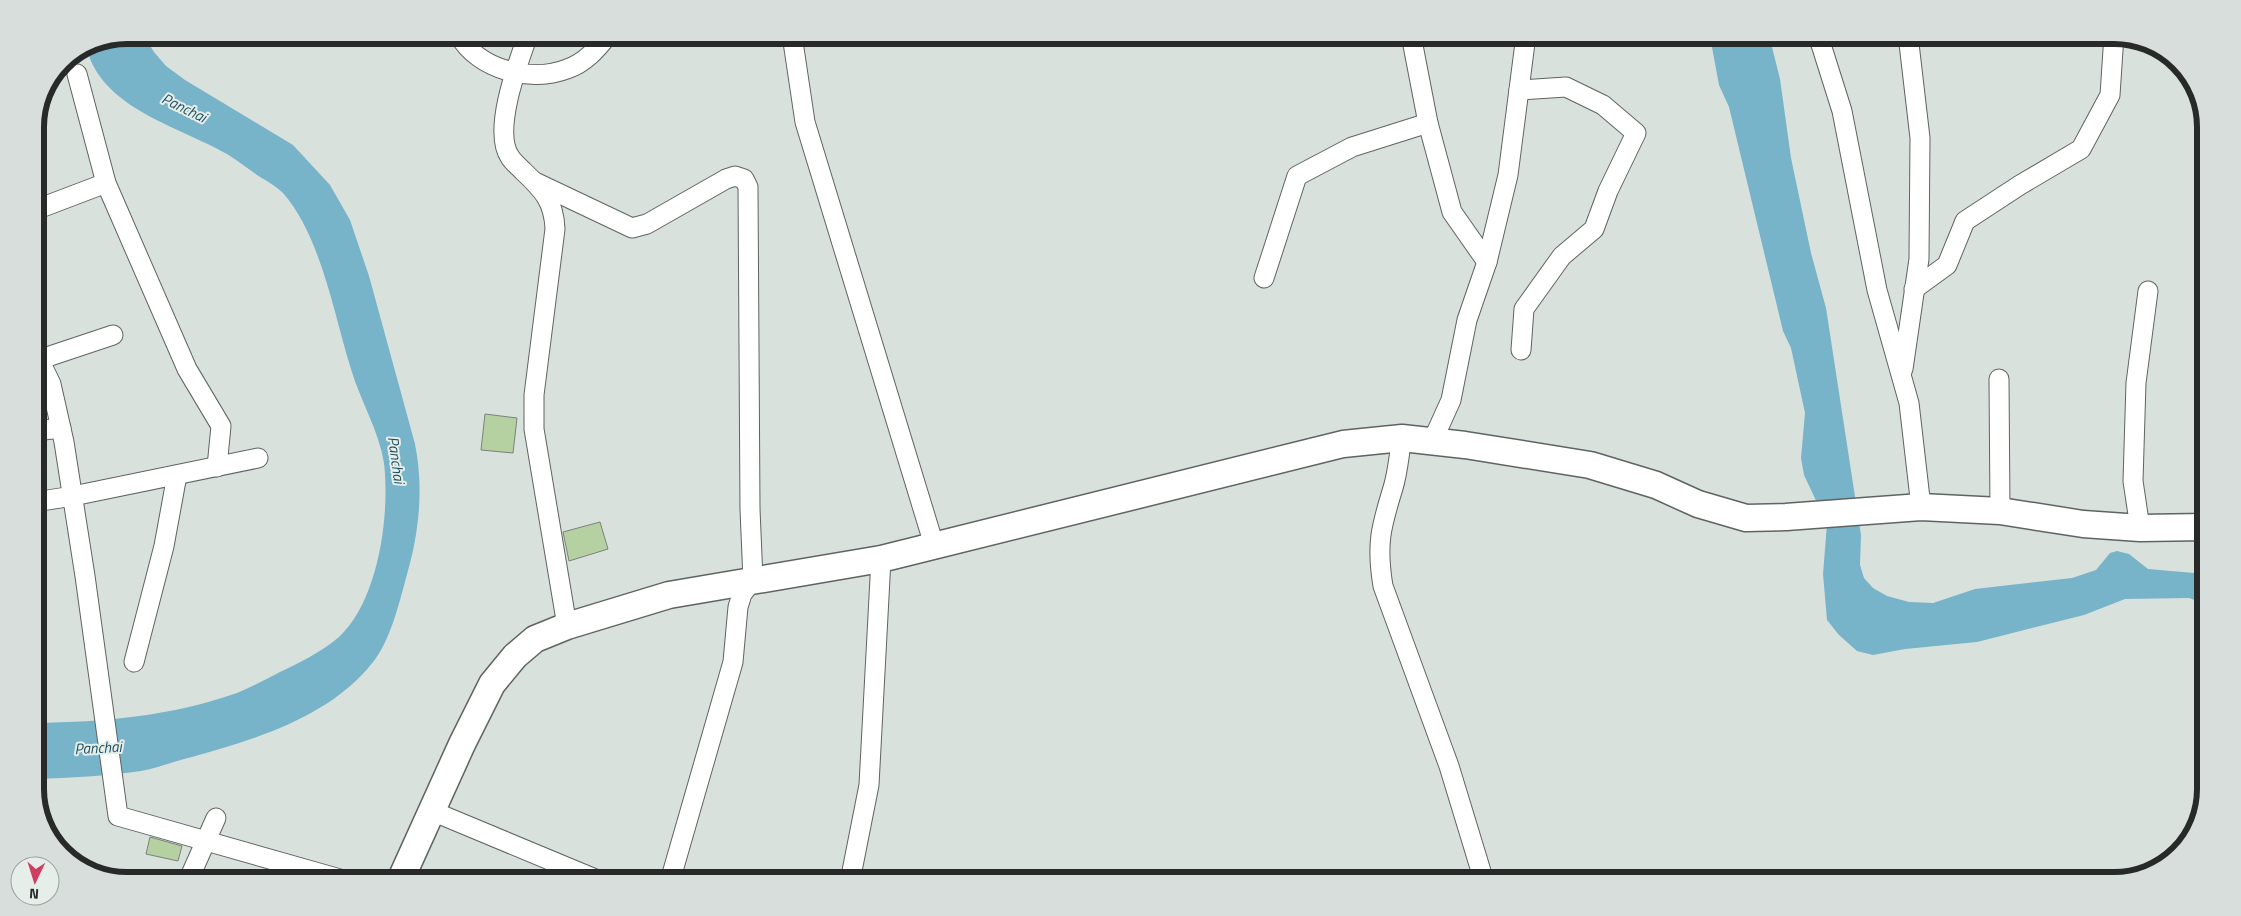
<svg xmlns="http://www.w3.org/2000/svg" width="2241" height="916" font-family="'Titillium Web',sans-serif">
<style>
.water{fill:#77b3c9}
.building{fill:#b5d0a1;stroke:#7d817b}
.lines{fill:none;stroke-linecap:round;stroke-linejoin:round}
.street-casing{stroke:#5e6461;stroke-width:21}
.secondary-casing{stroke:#5e6461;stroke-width:29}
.street{stroke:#fff;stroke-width:19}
.secondary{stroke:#fff;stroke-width:26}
.labels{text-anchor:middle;stroke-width:4;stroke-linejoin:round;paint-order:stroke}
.water-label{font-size:15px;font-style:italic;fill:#1c4e5f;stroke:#e6eeea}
.rim{fill:none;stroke:#272a29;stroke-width:6}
</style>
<rect width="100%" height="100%" fill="#d9e1dd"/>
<g class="water">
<path d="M127,35h16l11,17 12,14 19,14 108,65 37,40 20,35 19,56 46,168c9,45 4,90 -9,134 -7,26 -16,63 -33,84 -43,55 -117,77 -181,95 -17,4 -34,11 -51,14 -35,5 -71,7 -106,8v-56c69,-1 137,-7 202,-30 15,-6 29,-14 43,-21 21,-10 41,-20 59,-35 40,-37 51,-123 45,-174 -5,-32 -24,-63 -33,-94 -17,-54 -30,-133 -68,-176 -7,-7 -18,-13 -26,-18 -10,-7 -20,-15 -30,-21 -49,-28 -127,-46 -141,-108l6,-4z"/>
<polygon points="1712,35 1769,35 1780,79 1791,158 1811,253 1826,308 1858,516 1861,535 1860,565 1864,578 1873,588 1887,596 1909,602 1933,603 1975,589 2072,578 2096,570 2110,553 2117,551 2129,554 2148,569 2206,574 2206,604 2189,598 2125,599 2084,615 1977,642 1905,649 1873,655 1857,651 1839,635 1827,620 1823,574 1827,524 1804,475 1801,458 1805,413 1791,348 1783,331 1729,107 1719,85 1711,42"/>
</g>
<g class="building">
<polygon points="485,414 517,418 513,453 481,450"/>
<polygon points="600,522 608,549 569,561 563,532"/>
<polygon points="150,837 182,846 178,861 146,854"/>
</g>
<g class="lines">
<defs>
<g id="street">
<path d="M459,35c19,35 72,48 108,34 18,-6 30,-20 41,-34"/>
<path d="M528,35c-10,28 -36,96 -18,122 3,5 9,10 13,14 20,19 31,30 32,58l-21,166v34l33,197"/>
<polyline points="792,35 805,122 934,545"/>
<polyline points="1411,35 1428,123 1452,212 1487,262"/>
<polyline points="1818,35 1842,111 1877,290 1909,403 1921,507"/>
<polyline points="77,74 106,183 187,369 221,426 217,467"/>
<polyline points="1519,90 1566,87 1603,105 1636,133 1608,191 1594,229 1562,256 1524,309 1521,350"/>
<polyline points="535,182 632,228 647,224 726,179 735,176 744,179 748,187 750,509 753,580 742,594 738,607 733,662 670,881"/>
<polyline points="35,210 106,183"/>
<polyline points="1264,278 1297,176 1352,147 1428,123"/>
<polyline points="1914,289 1947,265 1965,221 2020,185 2081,149 2110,95 2114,35"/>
<polyline points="35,351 51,384 64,442 85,576 118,816 347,881"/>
<polyline points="35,361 113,335"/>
<polyline points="1903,369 1919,259 1920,138 1908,35"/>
<polyline points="1999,379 2000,511"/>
<polyline points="35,431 61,428"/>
<path d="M1402,438c-3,16 -4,34 -9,50 -12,39 -17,56 -10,98l66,180 35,115"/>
<polyline points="1432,442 1451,400 1467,320 1487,262 1508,175 1526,35"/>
<polyline points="35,502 73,496 258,458"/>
<polyline points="2140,528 2133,481 2136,383 2148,291"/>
<polyline points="134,662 164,546 177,475"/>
<polyline points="432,811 600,881"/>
<polyline points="188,881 216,818"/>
<polyline points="850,881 869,785 881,559"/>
</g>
<polyline id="secondary" points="400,881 462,744 492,684 515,656 535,639 567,626 669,595 881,559 1343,444 1402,438 1465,445 1590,465 1656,485 1698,504 1746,518 1786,517 1921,507 2000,511 2083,524 2140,528 2206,527"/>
</defs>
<use href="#street" class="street-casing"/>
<use href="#secondary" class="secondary-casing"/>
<use href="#street" class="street"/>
<use href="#secondary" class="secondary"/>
</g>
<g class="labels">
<g class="water-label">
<text transform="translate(184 108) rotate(26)" y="5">Panchai</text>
<text transform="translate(396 460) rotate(82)" y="5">Panchai</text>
<text transform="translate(98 748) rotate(-3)" y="5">Panchai</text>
</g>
</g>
<path d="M0 0H2241V916H0ZM127 44H2114A83 83 0 0 1 2197 127V789A83 83 0 0 1 2114 872H127A83 83 0 0 1 44 789V127A83 83 0 0 1 127 44Z" fill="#d7dedb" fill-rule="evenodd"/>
<path class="rim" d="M127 44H2114A83 83 0 0 1 2197 127V789A83 83 0 0 1 2114 872H127A83 83 0 0 1 44 789V127A83 83 0 0 1 127 44Z"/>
<g transform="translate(35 881) rotate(184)"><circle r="24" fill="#e6eeea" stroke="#9aa09d"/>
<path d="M0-4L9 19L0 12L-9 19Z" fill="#cd3e5f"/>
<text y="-8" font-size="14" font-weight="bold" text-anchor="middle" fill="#272a29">N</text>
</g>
</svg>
